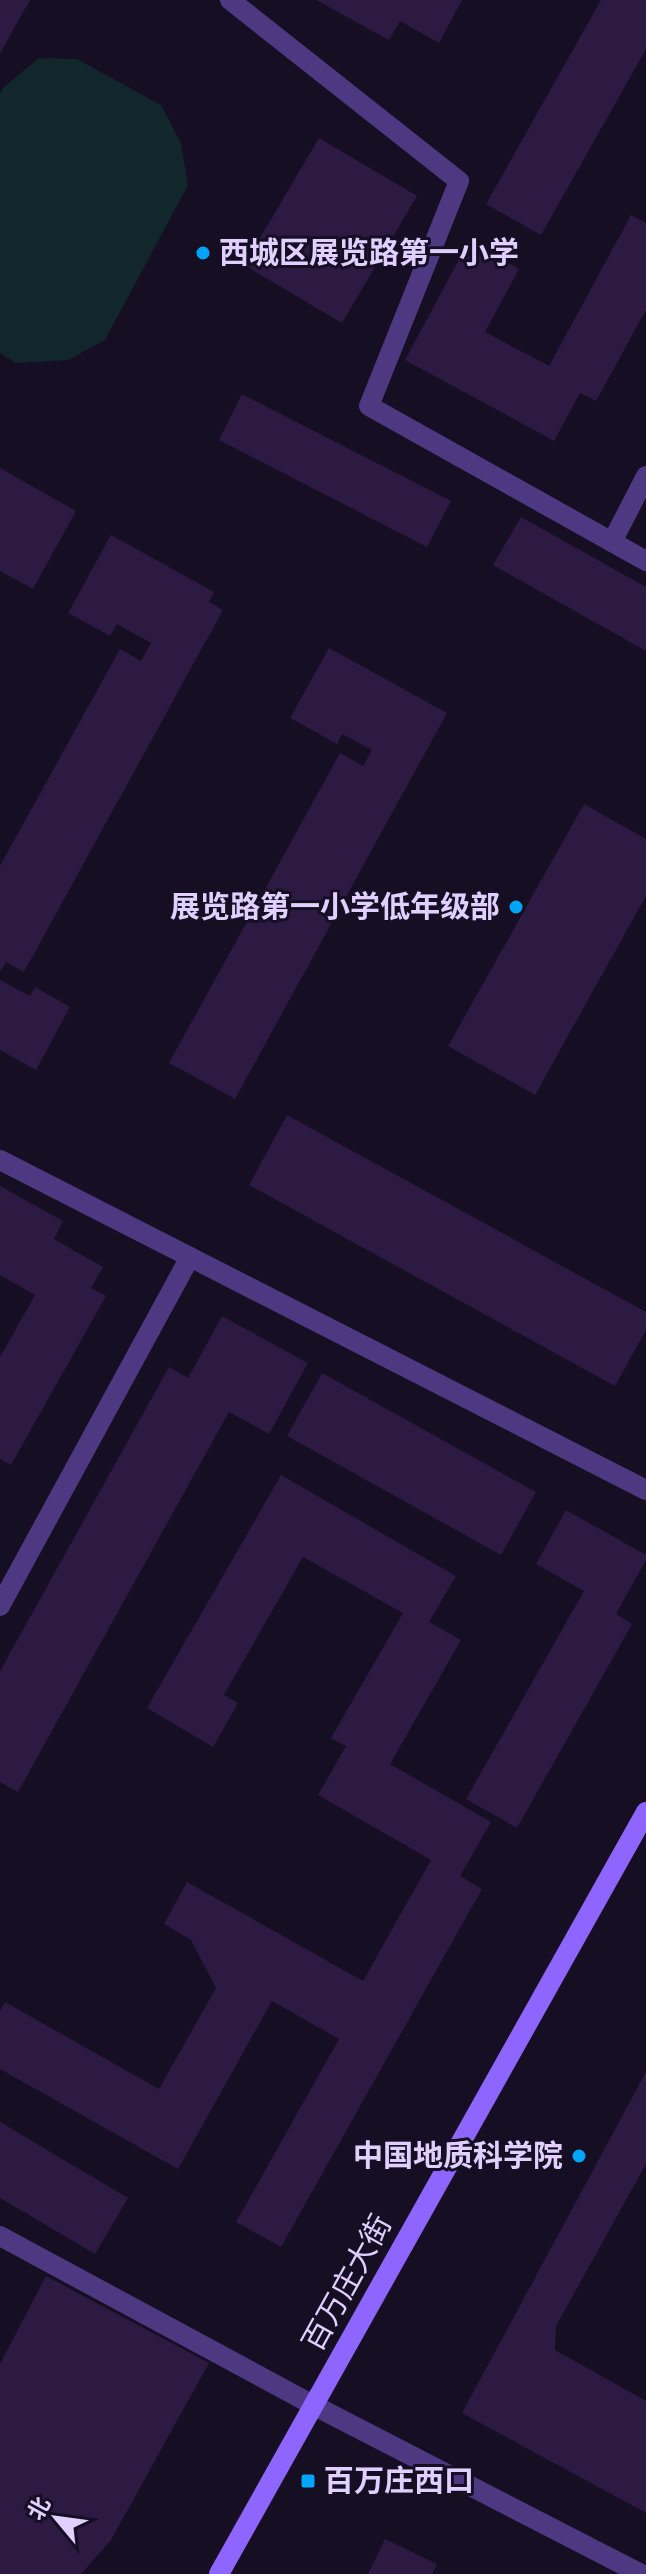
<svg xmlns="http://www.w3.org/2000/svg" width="646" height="2574" font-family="Figtree,'Noto Sans SC',sans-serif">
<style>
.green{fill:#11272c}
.building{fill:#2c1a43}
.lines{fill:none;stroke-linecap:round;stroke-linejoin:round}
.lane{stroke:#4d3881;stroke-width:20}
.street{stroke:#4d3881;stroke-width:20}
.secondary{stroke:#8e66ff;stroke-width:20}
.poi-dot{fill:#00a5fa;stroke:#160e22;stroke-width:3}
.labels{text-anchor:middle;stroke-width:6;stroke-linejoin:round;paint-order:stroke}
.poi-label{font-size:30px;font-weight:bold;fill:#e0cfff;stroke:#160e22;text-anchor:start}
.street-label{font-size:30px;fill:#e0cfff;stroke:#160e22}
</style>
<rect width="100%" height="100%" fill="#160e22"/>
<polygon class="green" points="39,58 77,59 161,105 181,143 188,185 105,340 68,360 16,363 0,353 0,93 4,87"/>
<g class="building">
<polygon points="0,0 30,0 0,53"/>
<polygon points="316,0 462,0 439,43 400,21 389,40"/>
<polygon points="601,0 646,0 646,49 541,235 486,204"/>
<polygon points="319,138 417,196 342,323 244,265"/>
<polygon points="631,215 646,223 646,310 596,401 580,393 554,441 405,360 469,241 519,269 485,332 549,366"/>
<polygon points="242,394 451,501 427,547 219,440"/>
<polygon points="0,468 76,511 33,589 0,571"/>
<polygon points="521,517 646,587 646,651 493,565"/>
<polygon points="111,535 214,592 209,602 223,610 24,972 6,962 0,972 0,866 120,649 141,661 151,643 117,624 110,636 68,613"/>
<polygon points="329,648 447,713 235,1099 169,1063 340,753 363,766 372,750 342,734 337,744 290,718"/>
<polygon points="584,804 646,839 646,896 535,1095 448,1046"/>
<polygon points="0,980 30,996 35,987 70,1007 36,1070 0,1050"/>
<polygon points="287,1115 646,1312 646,1330 615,1386 249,1185"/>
<polygon points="0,1186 63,1221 54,1239 103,1267 91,1288 106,1296 11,1465 0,1459 0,1357 35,1295 0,1275"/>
<polygon points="222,1316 308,1363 269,1434 229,1412 18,1792 0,1782 0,1671 169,1367 188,1378"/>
<polygon points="322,1373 536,1492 501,1555 287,1436"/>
<polygon points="281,1475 456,1576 429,1622 461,1640 390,1764 491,1822 460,1876 482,1889 281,2247 236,2222 339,2039 272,2001 178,2169 0,2069 0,2011 5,2002 159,2089 216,1988 191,1940 164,1924 187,1882 363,1981 431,1860 318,1795 346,1746 331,1738 403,1613 303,1557 224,1695 238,1703 213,1747 147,1708"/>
<polygon points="566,1510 646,1555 646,1560 616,1614 632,1624 517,1828 466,1799 584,1591 536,1564"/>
<polygon points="646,2072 646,2164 556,2326 555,2350 646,2401 646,2513 462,2413"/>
<polygon points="0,2122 128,2198 95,2254 0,2198"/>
<polygon points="46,2276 209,2363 111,2540 81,2574 0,2574 0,2364"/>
<polygon points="385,2539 437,2564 432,2574 368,2574"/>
</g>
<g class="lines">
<g class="lane">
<polyline points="230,0 459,181 369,406 646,561"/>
<polyline points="612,542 646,476"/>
<polyline points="0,1606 190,1257"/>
<polyline points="0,2236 313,2405"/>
</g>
<g class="street">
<polyline points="0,1160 646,1490"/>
<polyline points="313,2405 641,2574"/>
</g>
<polyline class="secondary" points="219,2574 646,1812"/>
</g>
<g class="poi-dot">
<circle cx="203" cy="253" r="8"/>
<circle cx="516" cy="907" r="8"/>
<circle cx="579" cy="2156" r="8"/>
<rect x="300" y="2473" width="16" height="16" rx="4"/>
</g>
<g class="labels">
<g class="poi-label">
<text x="219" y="263">西城区展览路第一小学</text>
<text x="500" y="917" text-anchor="end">展览路第一小学低年级部</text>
<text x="563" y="2166" text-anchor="end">中国地质科学院</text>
<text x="324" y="2491">百万庄西口</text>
</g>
<g class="street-label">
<text transform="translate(347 2283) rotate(-61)" y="10">百万庄大街</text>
</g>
</g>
<g transform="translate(56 2518) rotate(299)" stroke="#160e22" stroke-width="6" paint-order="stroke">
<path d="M0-6L14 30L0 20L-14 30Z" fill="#e0cfff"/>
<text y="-12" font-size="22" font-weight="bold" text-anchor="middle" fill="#e0cfff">北</text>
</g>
</svg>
